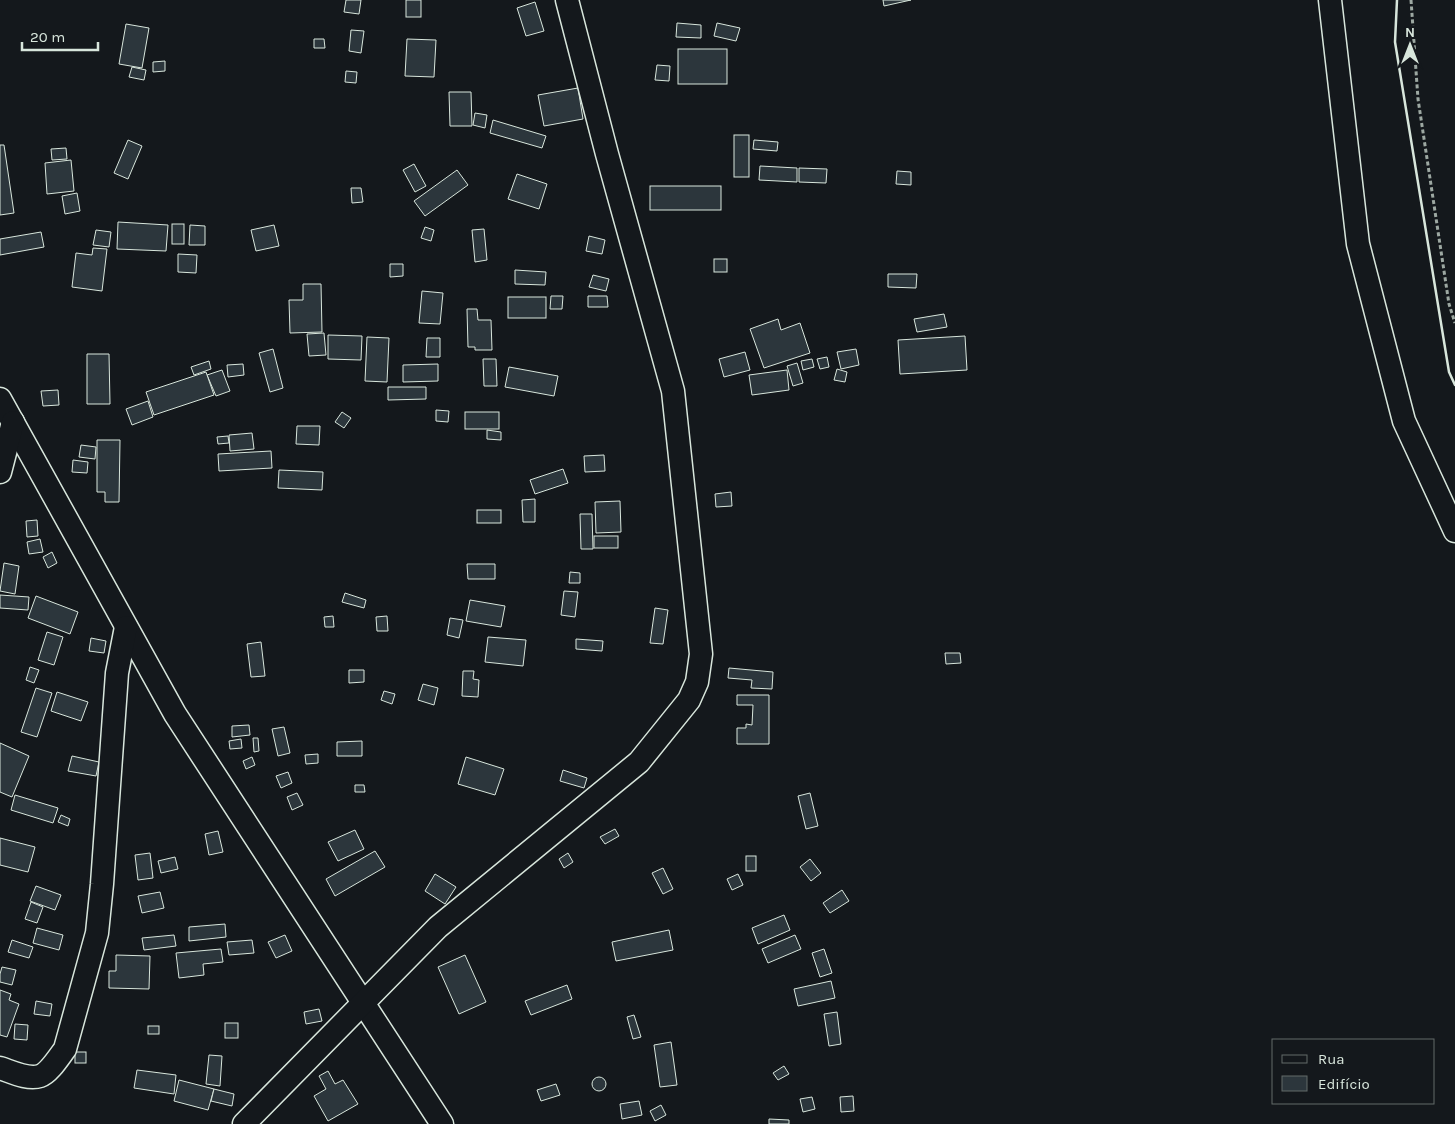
<svg xmlns="http://www.w3.org/2000/svg" width="1455" height="1124" font-family="Karla,sans-serif">
<style>
.building{fill:#2c363c;stroke:#d8e6dc}
.lines{fill:none;stroke-linecap:round;stroke-linejoin:round}
.minor-casing{stroke:#d8e6dc;stroke-width:25}
.path{stroke:#9da8a2;stroke-width:3;stroke-dasharray:4 2.5;stroke-linecap:butt}
.minor{stroke:#14181c;stroke-width:22}
.wall{stroke:#d8e6dc;stroke-width:2.5}
</style>
<rect width="100%" height="100%" fill="#14181c"/>
<g class="building">
<polygon points="346,0 361,0 359,14 344,12"/>
<rect x="406" y="0" width="15" height="17"/>
<polygon points="883,0 911,0 884,6"/>
<polygon points="535,2 544,31 526,36 517,8"/>
<polygon points="677,23 701,25 701,38 676,37"/>
<polygon points="717,23 740,28 736,41 714,36"/>
<polygon points="126,24 149,28 142,68 119,64"/>
<polygon points="351,30 364,31 361,53 349,51"/>
<polygon points="314,39 324,39 325,48 314,48"/>
<polygon points="407,39 436,40 434,77 405,76"/>
<rect x="678" y="49" width="49" height="35"/>
<polygon points="165,61 165,71 153,72 153,62"/>
<polygon points="657,65 670,66 669,81 655,80"/>
<polygon points="132,67 146,70 144,80 129,77"/>
<polygon points="346,71 357,72 356,83 345,82"/>
<polygon points="578,88 583,119 544,126 538,95"/>
<polygon points="449,92 471,92 472,126 450,126"/>
<polygon points="475,113 487,115 485,128 473,125"/>
<polygon points="493,120 546,136 542,148 490,133"/>
<rect x="734" y="135" width="15" height="42"/>
<polygon points="128,140 142,146 128,179 114,173"/>
<polygon points="754,140 778,142 777,151 753,149"/>
<polygon points="0,145 4,145 14,213 0,215"/>
<polygon points="66,148 67,159 52,160 51,149"/>
<polygon points="71,160 74,191 47,194 45,163"/>
<polygon points="414,164 426,186 415,192 403,170"/>
<polygon points="760,166 797,168 797,182 759,180"/>
<polygon points="799,168 827,169 826,183 799,182"/>
<polygon points="457,170 468,185 425,216 414,201"/>
<polygon points="897,171 911,172 911,185 896,184"/>
<polygon points="517,174 547,184 539,209 508,199"/>
<rect x="650" y="186" width="71" height="24"/>
<polygon points="351,188 361,188 363,202 352,203"/>
<polygon points="77,193 80,211 65,214 62,196"/>
<polygon points="118,222 168,225 166,251 117,249"/>
<rect x="172" y="224" width="12" height="20"/>
<polygon points="190,225 205,226 205,245 189,245"/>
<polygon points="274,225 279,246 256,251 251,230"/>
<polygon points="425,227 434,230 431,241 421,238"/>
<polygon points="484,229 487,260 475,262 472,230"/>
<polygon points="96,230 111,232 109,247 93,245"/>
<polygon points="41,232 44,247 0,255 0,239"/>
<polygon points="589,236 605,240 602,254 586,251"/>
<polygon points="93,248 107,249 102,291 72,287 76,253 92,255"/>
<polygon points="178,254 197,255 196,273 178,272"/>
<rect x="714" y="259" width="13" height="13"/>
<polygon points="390,264 403,264 403,276 390,277"/>
<polygon points="515,270 546,272 545,285 515,284"/>
<polygon points="888,274 917,274 916,288 888,287"/>
<polygon points="593,275 609,279 606,291 589,287"/>
<polygon points="303,284 321,284 322,332 290,333 289,300 303,300"/>
<polygon points="422,291 443,293 440,324 419,323"/>
<polygon points="551,296 563,296 562,309 550,309"/>
<polygon points="588,296 607,296 608,307 588,307"/>
<rect x="508" y="297" width="38" height="21"/>
<polygon points="467,309 477,309 478,320 491,320 492,350 475,350 475,347 468,347"/>
<polygon points="944,314 947,327 917,332 914,319"/>
<polygon points="778,319 781,330 800,323 810,353 764,368 750,329"/>
<polygon points="324,333 326,355 309,356 307,334"/>
<polygon points="328,335 362,336 361,360 328,359"/>
<polygon points="965,336 967,370 900,374 898,340"/>
<polygon points="367,337 389,338 387,382 365,381"/>
<polygon points="427,338 440,338 440,357 426,357"/>
<polygon points="273,349 283,388 270,392 259,353"/>
<polygon points="856,349 859,365 841,369 837,352"/>
<polygon points="745,352 750,370 724,377 719,359"/>
<polygon points="87,354 109,354 110,404 87,404"/>
<polygon points="827,357 829,367 820,369 817,359"/>
<polygon points="483,359 496,359 497,386 484,386"/>
<polygon points="812,359 814,367 803,370 801,361"/>
<polygon points="209,361 211,369 194,375 191,367"/>
<polygon points="797,363 803,383 793,386 787,366"/>
<polygon points="243,364 244,375 228,377 227,365"/>
<polygon points="438,364 438,381 403,382 403,365"/>
<polygon points="509,367 558,376 554,396 505,387"/>
<polygon points="837,369 847,372 845,382 834,380"/>
<polygon points="222,370 230,391 216,396 207,375"/>
<polygon points="787,370 789,390 752,395 749,375"/>
<polygon points="206,372 214,395 154,415 146,392"/>
<polygon points="388,387 426,387 426,399 388,400"/>
<polygon points="58,390 59,405 43,406 41,391"/>
<polygon points="148,401 153,417 132,425 126,409"/>
<polygon points="436,410 449,411 448,422 436,421"/>
<polygon points="342,412 351,418 344,428 335,422"/>
<rect x="465" y="412" width="34" height="17"/>
<polygon points="297,426 320,426 319,445 296,444"/>
<polygon points="487,430 501,432 501,440 487,439"/>
<polygon points="252,433 254,449 230,451 229,435"/>
<polygon points="228,436 229,443 218,444 217,437"/>
<polygon points="97,440 120,440 119,502 105,502 105,492 97,492"/>
<polygon points="81,445 96,447 95,459 79,457"/>
<polygon points="271,451 272,468 219,471 218,454"/>
<polygon points="604,455 605,471 585,472 584,456"/>
<polygon points="73,460 88,462 87,473 72,472"/>
<polygon points="563,469 568,483 535,494 530,480"/>
<polygon points="279,470 323,472 322,490 278,488"/>
<polygon points="731,492 732,506 716,507 715,494"/>
<polygon points="535,499 535,522 523,522 522,500"/>
<polygon points="620,501 621,532 596,533 595,502"/>
<rect x="477" y="510" width="24" height="13"/>
<polygon points="580,514 592,514 593,549 581,549"/>
<polygon points="37,520 38,536 27,537 26,521"/>
<rect x="594" y="536" width="24" height="12"/>
<polygon points="40,539 43,552 29,554 27,542"/>
<polygon points="52,552 57,563 48,568 43,557"/>
<polygon points="4,563 19,566 15,594 0,591"/>
<polygon points="467,564 495,564 495,579 468,579"/>
<polygon points="570,572 580,573 580,583 569,583"/>
<polygon points="564,591 578,592 575,617 561,615"/>
<polygon points="345,593 366,600 364,608 342,602"/>
<polygon points="0,595 29,597 28,610 0,608"/>
<polygon points="36,596 78,612 70,634 28,618"/>
<polygon points="470,600 505,606 501,627 466,621"/>
<polygon points="655,608 668,610 663,644 650,643"/>
<polygon points="333,616 334,627 325,627 324,617"/>
<polygon points="387,616 388,631 377,631 376,617"/>
<polygon points="450,618 463,620 459,638 447,635"/>
<polygon points="47,632 63,637 54,665 38,660"/>
<polygon points="488,637 526,640 523,666 485,662"/>
<polygon points="91,638 106,641 104,653 89,651"/>
<polygon points="576,639 603,641 602,651 576,649"/>
<polygon points="261,642 265,676 251,677 247,644"/>
<polygon points="945,653 960,653 961,663 946,664"/>
<polygon points="30,667 39,670 34,683 26,680"/>
<polygon points="729,668 773,672 772,689 751,688 752,680 728,678"/>
<polygon points="349,670 364,670 364,682 349,683"/>
<polygon points="463,671 474,671 473,679 479,680 478,697 462,696"/>
<polygon points="423,684 438,688 434,705 418,700"/>
<polygon points="36,688 52,693 37,737 21,732"/>
<polygon points="384,691 395,694 392,704 381,700"/>
<polygon points="57,692 88,702 81,721 51,711"/>
<polygon points="737,695 769,695 769,744 737,744 737,728 746,728 746,724 752,725 753,705 737,705"/>
<polygon points="249,725 250,735 232,737 232,726"/>
<polygon points="284,727 290,753 278,756 272,729"/>
<polygon points="253,738 258,738 259,751 254,752"/>
<polygon points="241,739 242,748 230,749 229,741"/>
<polygon points="362,741 362,756 337,756 337,742"/>
<polygon points="0,743 29,756 12,797 0,792"/>
<polygon points="318,754 318,763 306,764 305,755"/>
<polygon points="72,756 99,762 96,776 68,771"/>
<polygon points="252,757 255,765 246,769 243,761"/>
<polygon points="466,757 504,769 495,795 458,784"/>
<polygon points="563,770 587,778 584,788 560,781"/>
<polygon points="288,772 292,783 281,788 276,776"/>
<polygon points="355,785 364,785 365,792 355,792"/>
<polygon points="297,793 303,805 292,810 287,797"/>
<polygon points="810,793 818,826 806,829 798,796"/>
<polygon points="15,795 58,808 53,823 11,810"/>
<polygon points="61,815 70,819 68,826 58,822"/>
<polygon points="615,829 619,836 605,844 600,837"/>
<polygon points="355,830 364,849 338,861 328,842"/>
<polygon points="218,831 223,852 209,855 205,834"/>
<polygon points="0,838 35,847 28,872 0,865"/>
<polygon points="375,851 385,867 335,896 326,879"/>
<polygon points="150,853 153,878 138,880 135,855"/>
<polygon points="568,853 573,862 564,868 559,859"/>
<rect x="746" y="856" width="10" height="15"/>
<polygon points="175,857 178,869 161,873 158,861"/>
<polygon points="810,859 821,873 811,881 800,867"/>
<polygon points="663,868 673,889 663,894 652,873"/>
<polygon points="435,874 456,887 445,904 425,891"/>
<polygon points="738,874 743,885 732,890 727,879"/>
<polygon points="36,886 61,895 55,910 30,901"/>
<polygon points="842,890 849,901 830,913 823,903"/>
<polygon points="160,892 164,908 142,913 138,896"/>
<polygon points="31,902 43,907 37,923 25,919"/>
<polygon points="784,915 790,930 758,944 752,928"/>
<polygon points="225,924 226,937 189,941 189,927"/>
<polygon points="37,928 63,935 59,950 33,943"/>
<polygon points="669,930 673,950 616,961 612,942"/>
<polygon points="174,935 176,946 144,950 142,938"/>
<polygon points="285,935 292,951 276,958 268,942"/>
<polygon points="795,935 801,949 768,963 762,949"/>
<polygon points="12,940 33,947 29,958 8,952"/>
<polygon points="252,940 254,953 229,955 227,942"/>
<polygon points="221,949 223,962 203,964 204,975 179,978 176,953"/>
<polygon points="824,949 832,973 820,977 812,953"/>
<polygon points="116,955 150,956 149,989 109,988 109,971 116,971"/>
<polygon points="465,955 486,1002 459,1014 438,967"/>
<polygon points="2,967 16,970 12,985 0,982 0,974"/>
<polygon points="831,981 835,998 798,1006 794,989"/>
<polygon points="567,985 572,999 531,1015 525,1001"/>
<polygon points="0,990 11,994 9,1000 19,1004 7,1037 0,1035"/>
<polygon points="36,1001 52,1004 50,1016 34,1014"/>
<polygon points="319,1009 322,1021 306,1024 304,1012"/>
<polygon points="837,1012 841,1044 829,1046 824,1014"/>
<polygon points="634,1015 641,1037 633,1039 627,1017"/>
<rect x="225" y="1023" width="13" height="15"/>
<polygon points="15,1024 28,1025 27,1040 14,1039"/>
<rect x="148" y="1026" width="11" height="8"/>
<polygon points="671,1042 677,1085 660,1087 654,1045"/>
<rect x="75" y="1052" width="11" height="11"/>
<polygon points="209,1055 222,1056 220,1086 206,1084"/>
<polygon points="784,1066 789,1074 778,1080 773,1073"/>
<polygon points="137,1070 176,1075 174,1094 134,1088"/>
<polygon points="328,1071 335,1084 343,1080 358,1104 328,1121 314,1096 326,1089 319,1076"/>
<circle cx="599" cy="1084" r="7"/>
<polygon points="179,1080 214,1089 208,1110 174,1101"/>
<polygon points="556,1084 560,1095 541,1101 537,1090"/>
<polygon points="214,1089 234,1094 232,1106 211,1101"/>
<polygon points="853,1096 854,1111 841,1112 840,1097"/>
<polygon points="812,1097 815,1109 803,1112 800,1099"/>
<polygon points="639,1101 642,1115 622,1119 620,1104"/>
<polygon points="661,1105 666,1115 655,1121 650,1111"/>
<polygon points="769,1119 789,1120 789,1124 769,1124"/>
</g>
<g class="lines">
<defs>
<g id="minor">
<polyline points="1330,0 1358,244 1404,421 1455,531"/>
<polyline points="0,399 175,714 442,1124"/>
<polyline points="0,472 13,422"/>
<path d="M0,1068c12,4 28,12 40,8 9,-3 19,-19 25,-27l32,-116 5,-49 15,-211 9,-46"/>
<polyline points="244,1124 438,927 639,762 689,700 697,682 701,654 673,391 607,154 567,0"/>
</g>
</defs>
<use href="#minor" class="minor-casing"/>
<polyline class="path" points="1411,0 1418,99 1449,304 1455,323"/>
<use href="#minor" class="minor"/>
<polyline class="wall" points="1397,0 1395,42 1449,372 1455,385"/>
</g>
<rect x="1272" y="1039" width="162" height="65" fill="#14181c" stroke="#626a69"/>
<rect x="1282" y="1055" width="25" height="8" fill="#14181c" stroke="#626a69"/>
<text x="1318" y="1064" font-size="15" fill="#d8e6dc">Rua</text>
<rect x="1282" y="1076" width="25" height="15" fill="#2c363c" stroke="#626a69"/>
<text x="1318" y="1089" font-size="15" fill="#d8e6dc">Edifício</text>
<g transform="translate(1410 45)" stroke="#14181c" stroke-width="4" paint-order="stroke">
<path d="M0-4L9 19L0 12L-9 19Z" fill="#d8e6dc"/>
<text y="-8" font-size="14" font-weight="bold" text-anchor="middle" fill="#d8e6dc">N</text>
</g>
<path d="M22 42v8h76v-8" fill="none" stroke="#d8e6dc" stroke-width="2.5"/>
<text x="30" y="42" font-size="15" fill="#d8e6dc" stroke="#14181c" stroke-width="4" paint-order="stroke">20 m</text>
</svg>
